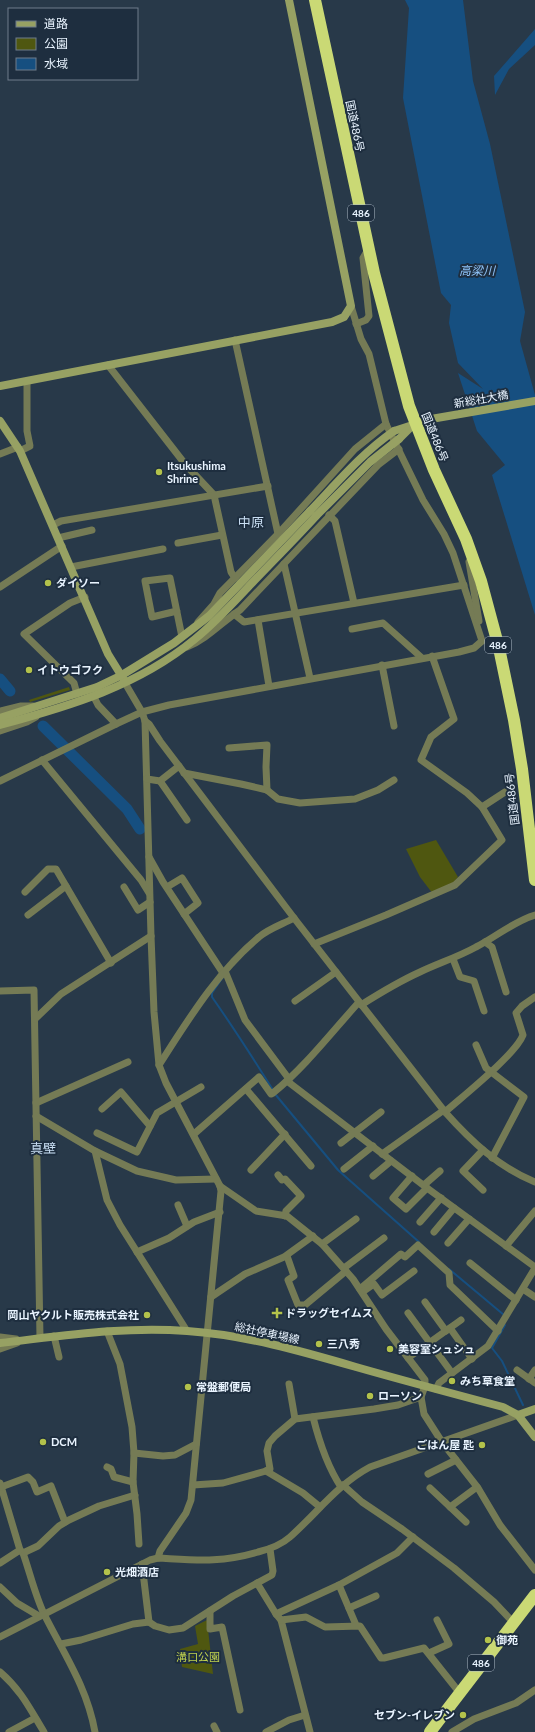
<svg xmlns="http://www.w3.org/2000/svg" width="535" height="1732" font-family="Lato,'Noto Sans JP',sans-serif">
<style>
.green{fill:#4f5710}
.water{fill:#164f80}
.lines{fill:none;stroke-linecap:round;stroke-linejoin:round}
.stream{stroke:#164f80;stroke-width:2}
.river{stroke:#164f80;stroke-width:11}
.street{stroke:#757b55;stroke-width:7}
.secondary{stroke:#97a163;stroke-width:8}
.highway{stroke:#cad975;stroke-width:12}
.secondary-bridge{stroke:#97a163;stroke-width:8}
.poi-dot{fill:#b3c24b;stroke:#1e2e3f;stroke-width:1.5}
.labels{text-anchor:middle;stroke-width:4;stroke-linejoin:round;paint-order:stroke}
.shield{fill:#1e2e3f;stroke:#acb9c5;stroke-width:1}
.shield-label{font-size:10px;font-weight:bold;fill:#e9f4ff}
.street-label{font-size:11px;fill:#e9f4ff;stroke:#1e2e3f}
.poi-label{font-size:11px;font-weight:bold;fill:#e9f4ff;stroke:#1e2e3f;text-anchor:start}
.park-label{font-size:11px;fill:#c1d24f;stroke:#1e2e3f}
.water-label{font-size:12px;font-style:italic;fill:#90c5fa;stroke:#1e2e3f}
.quarter-label{font-size:13px;fill:#cadff4;stroke:#1e2e3f}
</style>
<rect width="100%" height="100%" fill="#283949"/>
<g class="green">
<polygon points="69,687 70,690 30,702 29,700"/>
<polygon points="436,840 458,877 453,883 433,894 420,877 406,849"/>
<polygon points="207,1620 213,1674 182,1667 180,1649 198,1644 195,1626"/>
</g>
<g class="water">
<polygon points="405,0 463,0 473,81 490,144 525,312 520,341 535,395 535,615 492,475 505,465 477,431 458,373 483,389 458,363 449,323 451,305 441,293 403,98 409,8"/>
<polygon points="535,29 535,45 509,69 495,95 494,76"/>
</g>
<g class="lines">
<g class="stream">
<path d="M223,977l-11,16v4c21,30 41,61 61,93"/>
<polyline points="275,1094 338,1170 419,1242"/>
<polyline points="449,1269 504,1315"/>
<polyline points="505,1325 492,1348 502,1361 523,1405"/>
</g>
<g class="river">
<polyline points="0,679 10,691"/>
<polyline points="43,726 127,809 140,829"/>
</g>
<g class="street">
<polyline points="351,306 361,339 369,354 386,424 423,500 444,534 453,553 482,641"/>
<polyline points="356,324 366,320 369,316 363,258 369,248"/>
<polyline points="235,340 278,534"/>
<polyline points="108,365 185,464 214,495 231,572 235,578"/>
<polyline points="20,451 30,446 27,431 27,381"/>
<polyline points="0,454 18,447"/>
<polyline points="329,515 335,521 354,603"/>
<polyline points="53,525 61,521 268,486"/>
<polyline points="58,538 92,530"/>
<polyline points="178,543 222,535"/>
<polyline points="469,562 479,621"/>
<polyline points="284,564 310,678"/>
<polyline points="71,567 163,549"/>
<polyline points="0,587 62,546"/>
<polyline points="177,611 152,617 145,581 170,578 182,637"/>
<polyline points="234,614 244,622 464,585"/>
<polyline points="258,620 269,686"/>
<polyline points="198,622 214,604 220,593 278,534 355,449 386,424"/>
<polyline points="352,629 383,623 422,658"/>
<path d="M187,647c20,-8 35,-25 53,-37l138,-145 21,-16"/>
<polyline points="382,665 394,726"/>
<polyline points="125,683 142,712 145,721 151,936 154,1012 159,1065 166,1083 220,1186 221,1191 191,1500 186,1513 160,1551 158,1558"/>
<polyline points="77,694 74,683 24,634 70,603 85,597"/>
<polyline points="94,697 98,705 116,724"/>
<polyline points="0,711 21,706 33,706"/>
<path d="M145,721l4,3 11,17 134,177 151,194c26,29 53,55 90,70"/>
<polyline points="0,731 27,722 36,717"/>
<polyline points="229,748 267,745 266,767 267,790"/>
<polyline points="42,760 141,880 149,893"/>
<polyline points="184,773 241,784 267,790 278,799 300,803 355,799 378,790 394,780"/>
<polyline points="147,779 160,781 179,766"/>
<polyline points="0,781 116,724 142,712 169,705 459,652 474,648 482,641"/>
<polyline points="160,781 187,820"/>
<polyline points="482,807 505,792"/>
<polyline points="149,857 163,882 223,973"/>
<polyline points="124,887 138,910 150,902"/>
<polyline points="167,887 182,878 198,903 184,914"/>
<polyline points="25,892 48,869 56,869 111,963"/>
<polyline points="28,915 66,886"/>
<polyline points="485,942 492,947 506,992"/>
<polyline points="314,944 386,915 455,885 502,840 482,807 467,793 421,760 431,737 454,719 432,656"/>
<polyline points="453,959 460,977 474,981 484,1011"/>
<polyline points="225,971 245,1020 289,1079"/>
<polyline points="0,991 34,990 40,1338"/>
<polyline points="295,1001 336,972"/>
<path d="M361,1005c19,-12 39,-24 59,-33 19,-9 38,-15 56,-25 20,-10 38,-26 59,-32"/>
<polyline points="35,1019 61,994 151,936"/>
<polyline points="476,1045 486,1068 524,1097 492,1158"/>
<path d="M159,1065c29,-45 58,-93 100,-128 9,-8 24,-13 35,-19"/>
<polyline points="287,1081 427,1188 535,1267"/>
<polyline points="246,1089 311,1166"/>
<polyline points="36,1103 128,1062"/>
<polyline points="102,1109 121,1092 150,1126"/>
<path d="M445,1112c18,-16 71,-58 78,-77l-7,-22 6,-7 13,-9"/>
<polyline points="36,1116 95,1151 137,1171 176,1180 216,1179"/>
<polyline points="97,1133 137,1152 157,1113 201,1087"/>
<path d="M194,1134l65,-57 12,17 2,-1c32,-26 58,-60 86,-91"/>
<polyline points="341,1143 381,1112"/>
<polyline points="95,1151 107,1200 120,1225 187,1331"/>
<polyline points="382,1154 444,1110"/>
<polyline points="344,1169 373,1146"/>
<polyline points="251,1170 285,1134"/>
<polyline points="278,1175 282,1180 285,1179 301,1196 286,1211 285,1216"/>
<polyline points="373,1176 391,1161"/>
<polyline points="412,1176 393,1198 406,1209 427,1188"/>
<polyline points="424,1185 440,1171"/>
<polyline points="220,1186 256,1211 287,1216 322,1244 353,1279 386,1329 425,1380 425,1386 421,1397 424,1414 442,1442 478,1488 500,1525 535,1570"/>
<polyline points="483,1190 463,1171 483,1150"/>
<polyline points="178,1205 187,1226"/>
<polyline points="420,1222 441,1198"/>
<polyline points="434,1232 454,1208"/>
<polyline points="448,1243 469,1219"/>
<polyline points="322,1244 356,1219"/>
<polyline points="506,1246 535,1211"/>
<polyline points="137,1252 169,1238 194,1222 220,1212"/>
<polyline points="287,1256 294,1276 288,1280 298,1305 305,1305 346,1271"/>
<polyline points="470,1263 516,1300"/>
<polyline points="344,1268 384,1238"/>
<polyline points="360,1289 401,1254 405,1257 418,1245 449,1273 450,1285 498,1331"/>
<polyline points="523,1289 535,1297"/>
<polyline points="364,1291 374,1284 382,1295 414,1271"/>
<polyline points="211,1297 245,1274 284,1257 313,1236"/>
<polyline points="425,1302 446,1331"/>
<polyline points="408,1313 452,1373"/>
<polyline points="450,1328 472,1359"/>
<polyline points="107,1331 120,1364 132,1427 134,1453 133,1482 137,1514 139,1544"/>
<polyline points="54,1336 59,1357"/>
<polyline points="0,1337 16,1339"/>
<polyline points="0,1349 17,1343"/>
<polyline points="408,1358 461,1320"/>
<polyline points="517,1370 535,1383"/>
<polyline points="529,1379 535,1370"/>
<polyline points="289,1384 295,1419"/>
<polyline points="436,1389 439,1383 488,1346 535,1268"/>
<path d="M313,1417c6,24 14,49 28,70"/>
<polyline points="134,1453 163,1456 175,1455 196,1444"/>
<polyline points="107,1467 111,1469 114,1477 133,1482"/>
<polyline points="266,1471 303,1493 320,1507"/>
<polyline points="428,1474 456,1460"/>
<path d="M0,1483l20,67 3,3c7,20 12,42 21,61 20,40 43,73 51,118"/>
<polyline points="193,1485 223,1483 266,1471 270,1469 267,1451 269,1443 275,1436 295,1419 374,1409 398,1405 421,1397"/>
<polyline points="343,1485 362,1502 402,1529 454,1568 494,1602 513,1622"/>
<polyline points="1,1487 28,1477 33,1482 37,1492 51,1486 65,1522"/>
<polyline points="430,1488 466,1522"/>
<polyline points="450,1507 477,1487"/>
<polyline points="23,1553 38,1546 59,1526 69,1520 99,1506 135,1495"/>
<polyline points="0,1563 20,1550"/>
<polyline points="142,1564 149,1622"/>
<polyline points="257,1583 276,1614 281,1620 310,1732"/>
<polyline points="339,1585 356,1625"/>
<polyline points="0,1587 17,1603 39,1616"/>
<polyline points="349,1608 376,1596"/>
<polyline points="210,1611 210,1629 222,1627 240,1710"/>
<polyline points="276,1614 339,1585 397,1553 413,1537"/>
<polyline points="281,1620 306,1617 325,1627 360,1626 381,1658 384,1658 424,1648 459,1692"/>
<path d="M0,1637l150,-77 8,-2c38,2 63,5 100,-6 12,-3 23,-7 32,-15 27,-24 48,-53 80,-70l148,-52"/>
<polyline points="61,1644 81,1640 133,1624 149,1622 155,1626 169,1630 183,1628 233,1596 272,1575 273,1571 270,1549"/>
<polyline points="429,1653 449,1644 437,1620"/>
<path d="M0,1672c21,18 30,37 44,60"/>
<polyline points="214,1726 217,1732"/>
<polyline points="9,1732 35,1718"/>
<polyline points="266,1732 289,1720 305,1715"/>
<polyline points="452,1732 474,1719 516,1703 535,1690"/>
</g>
<g class="secondary">
<polyline points="0,386 332,322 344,317 351,306 289,0"/>
<polyline points="0,421 20,451 108,654 124,680"/>
<polyline points="394,431 431,419 535,401"/>
<polyline points="399,439 413,425"/>
<polyline points="0,718 97,687 122,675 174,643 209,616 310,511"/>
<path d="M0,725c70,-19 138,-39 195,-86 21,-17 38,-36 56,-55 22,-23 44,-45 65,-68"/>
<path d="M0,1343c62,-7 124,-17 187,-12 58,4 114,20 169,36 49,14 98,27 147,40l15,8 17,22"/>
<polyline points="518,1415 535,1409"/>
</g>
<g class="highway">
<polyline points="315,0 374,273 409,406 434,470 466,539 481,581 499,648 514,720 522,769 535,880"/>
<polyline points="430,1732 535,1595"/>
</g>
<g class="secondary-bridge">
<path d="M310,511c27,-28 52,-58 84,-80"/>
<polyline points="316,516 370,462 399,439"/>
</g>
</g>
<g class="poi-dot">
<circle cx="159" cy="472" r="4"/>
<circle cx="48" cy="583" r="4"/>
<circle cx="29" cy="670" r="4"/>
<path d="M275 1307h4v4h4v4h-4v4h-4v-4h-4v-4h4z"/>
<circle cx="147" cy="1315" r="4"/>
<circle cx="319" cy="1344" r="4"/>
<circle cx="390" cy="1349" r="4"/>
<circle cx="452" cy="1381" r="4"/>
<circle cx="188" cy="1387" r="4"/>
<circle cx="370" cy="1396" r="4"/>
<circle cx="43" cy="1442" r="4"/>
<circle cx="482" cy="1445" r="4"/>
<circle cx="107" cy="1572" r="4"/>
<circle cx="488" cy="1640" r="4"/>
<circle cx="463" cy="1715" r="4"/>
</g>
<g class="labels">
<g class="shield">
<rect x="348" y="205" width="26" height="16" rx="3"/>
<rect x="485" y="637" width="26" height="16" rx="3"/>
<rect x="468" y="1655" width="26" height="16" rx="3"/>
</g>
<g class="shield-label">
<text x="361" y="217">486</text>
<text x="498" y="649">486</text>
<text x="481" y="1667">486</text>
</g>
<g class="street-label">
<text transform="translate(355 126) rotate(78)" y="4">国道486号</text>
<text transform="translate(481 399) rotate(-10)" y="4">新総社大橋</text>
<text transform="translate(435 437) rotate(68)" y="4">国道486号</text>
<text transform="translate(512 799) rotate(-97)" y="4">国道486号</text>
<text transform="translate(267 1333) rotate(12)" y="4">総社停車場線</text>
</g>
<g class="poi-label">
<text x="167" y="470">Itsukushima<tspan x="167" dy="13">Shrine</tspan></text>
<text x="56" y="587">ダイソー</text>
<text x="37" y="674">イトウゴフク</text>
<text x="285" y="1317">ドラッグセイムス</text>
<text x="139" y="1319" text-anchor="end">岡山ヤクルト販売株式会社</text>
<text x="327" y="1348">三八秀</text>
<text x="398" y="1353">美容室シュシュ</text>
<text x="460" y="1385">みち草食堂</text>
<text x="196" y="1391">常盤郵便局</text>
<text x="378" y="1400">ローソン</text>
<text x="51" y="1446">DCM</text>
<text x="474" y="1449" text-anchor="end">ごはん屋 匙</text>
<text x="115" y="1576">光畑酒店</text>
<text x="496" y="1644">御苑</text>
<text x="455" y="1719" text-anchor="end">セブン-イレブン</text>
</g>
<g class="park-label">
<text x="198" y="1661">溝口公園</text>
</g>
<g class="water-label">
<text x="477" y="275">高梁川</text>
</g>
<g class="quarter-label">
<text x="251" y="527">中原</text>
<text x="43" y="1153">真壁</text>
</g>
</g>
<rect x="8" y="8" width="130" height="72" fill="#1e2e3f" stroke="#6f7d8c"/>
<rect x="16" y="21" width="20" height="6" fill="#97a163" stroke="#6f7d8c"/>
<text x="44" y="28" font-size="12" fill="#e9f4ff">道路</text>
<rect x="16" y="38" width="20" height="12" fill="#4f5710" stroke="#6f7d8c"/>
<text x="44" y="48" font-size="12" fill="#e9f4ff">公園</text>
<rect x="16" y="58" width="20" height="12" fill="#164f80" stroke="#6f7d8c"/>
<text x="44" y="68" font-size="12" fill="#e9f4ff">水域</text>
</svg>
